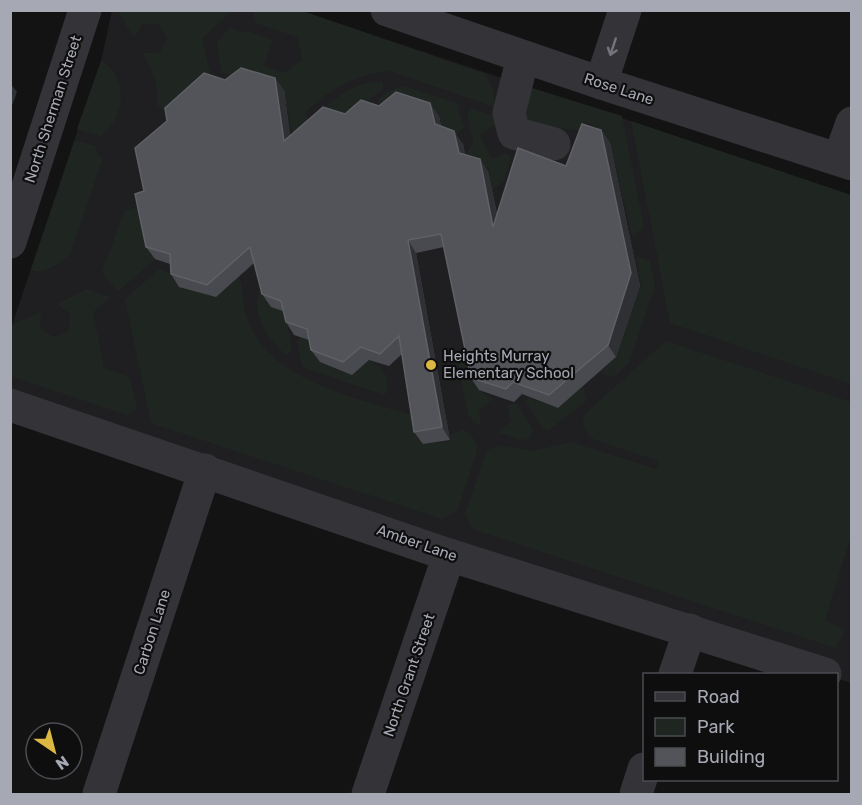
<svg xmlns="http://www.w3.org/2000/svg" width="862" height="805" font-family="Rubik,sans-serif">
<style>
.built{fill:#1f1f21}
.green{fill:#1f2621}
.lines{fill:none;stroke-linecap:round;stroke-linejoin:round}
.minor{stroke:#343438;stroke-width:33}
.wall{fill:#494a4f}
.shaded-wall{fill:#2f3033}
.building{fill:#535459;stroke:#606167;stroke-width:1.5}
.oneway{stroke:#73747c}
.poi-dot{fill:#dbb743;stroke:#0e0e0f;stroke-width:2}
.labels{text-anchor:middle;stroke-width:4.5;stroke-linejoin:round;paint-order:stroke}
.street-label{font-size:15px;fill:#a6a8b3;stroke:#0e0e0f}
.poi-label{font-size:15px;fill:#a6a8b3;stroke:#0e0e0f;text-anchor:start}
</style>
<rect width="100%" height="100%" fill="#131314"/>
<polygon class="built" points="112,11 302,11 851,195 851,683 11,402 11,328 101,61"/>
<g class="green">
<path d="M118,11h114l-30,27 11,48 -39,34 -17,-16c2,-20 -5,-34 -14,-51h16l9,-14 -9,-15h-17l-8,14z"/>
<path d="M253,11h49l183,63 8,15 2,18 -105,-36c-36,3 -58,18 -85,41l3,5 -13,28 -9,-41 -39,-23 -26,-9 -4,-30 14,-16 1,3 12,4 3,-2 25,9 -8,26 21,7 17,-14 -5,-22 -41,-14z"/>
<path d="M101,61c29,17 24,58 -1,75l-23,-7z"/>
<path d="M383,82v6l-21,18 2,11 -55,9c18,-23 43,-46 74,-44z"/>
<polygon points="404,86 460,104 458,109 464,127 452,140 380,108 377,101 387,92"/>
<path d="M532,88l90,28 22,111 -12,9 -22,-93 -17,-6 4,-11 -12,-4 -3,9c-19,-4 -44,0 -58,-15l3,-24z"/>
<polygon points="472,108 496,117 495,124 480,135 492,159 506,153 511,157 504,181 492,190 489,168 468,160 467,151 474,143 467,115"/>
<polygon points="631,121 851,195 851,384 670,323"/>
<path d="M75,140l21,6 2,10 5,2 -33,96c-9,9 -27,21 -39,16z"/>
<polygon points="144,206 155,259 118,291 102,272 125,210"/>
<polygon points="636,256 650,261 655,287 629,362 614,377 600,372 617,357 641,285"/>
<path d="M159,269l18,7h62c5,14 3,24 6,36 19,70 114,86 174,105l4,27 28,-3v-7l12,-4c9,5 14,10 14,21l-20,60 -15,8 -291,-96 -26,-124z"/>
<path d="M264,283l26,31 2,10 -4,3 4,22 -4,5h-3c-19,-17 -38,-47 -21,-71z"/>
<polygon points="87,289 110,297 93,312 104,368 129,377 137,408 128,415 11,376 11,325 41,312 40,328 53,337 69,331 70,314 57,304"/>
<path d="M302,337l14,5 36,33 17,-15c14,7 20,15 18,31l-3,4 -82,-28 -5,-25z"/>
<path d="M666,341l185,61v134l-26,84 20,10 -9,18 -364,-119 -7,-15 22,-64 13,-5 32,6 39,-9 85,27 3,-8 -66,-22c-9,-8 -14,-16 -6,-27z"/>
<polygon points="471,350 479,390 496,401 491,400 479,411 481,427 468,415 458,364 460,356"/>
<polygon points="583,386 586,401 549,430 543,428 526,402 528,398 558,408"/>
<polygon points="517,404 533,430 529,439 521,440 498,432 511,421 507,405"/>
</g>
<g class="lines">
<g class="minor">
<polyline points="387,10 601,83 852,164"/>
<polyline points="523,57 509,113 514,133 554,144"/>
<polyline points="601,83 625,10"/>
<polyline points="839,159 852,123"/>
<polyline points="10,242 85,10"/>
<polyline points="10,405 449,555 825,674"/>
<polyline points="675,674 690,630"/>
<polyline points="99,794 205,470"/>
<polyline points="368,794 449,555"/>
<polyline points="636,794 644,769"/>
</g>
</g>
<polygon class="wall" points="225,80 284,90 290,136 345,114 379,106 439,116 441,127 463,144 465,155 488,171 497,214 566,166 601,130 610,143 640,286 616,357 558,408 522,394 514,402 479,390 471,378 444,247 416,253 450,440 423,444 414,432 402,354 389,366 369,360 352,375 320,362 311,350 309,340 294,335 286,322 283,311 271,307 262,294 254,263 216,297 179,287 171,274 170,264 155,259 146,247 144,191"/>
<g class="shaded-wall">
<polygon points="275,78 284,90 293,154 284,141"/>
<polygon points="10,83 17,92 10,111"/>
<polygon points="430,103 439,116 443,137 435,124"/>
<polygon points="601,130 610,143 640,286 616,357 608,345"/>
<polygon points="454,131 463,144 468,165 459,153"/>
<polygon points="480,159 488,171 502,239 493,227"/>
<polygon points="408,240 416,253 450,440 442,427"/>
</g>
<polygon class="building" points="241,68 275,78 284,141 323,107 345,114 361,100 379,106 396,92 430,103 435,124 454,131 459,153 480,159 493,227 518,148 566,166 582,124 601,130 631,273 608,345 549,395 513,382 506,389 471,378 441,234 408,240 442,427 414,432 399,336 380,354 361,347 343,362 311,350 307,329 286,322 281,301 262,294 250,247 207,285 171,274 170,254 146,247 135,194 144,191 135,148 167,121 165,108 204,73 225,80"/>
<defs><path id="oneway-shaft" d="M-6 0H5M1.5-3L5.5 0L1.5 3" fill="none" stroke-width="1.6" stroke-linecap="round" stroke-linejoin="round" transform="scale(1.5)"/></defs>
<use class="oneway" href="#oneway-shaft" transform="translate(613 47) rotate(108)"/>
<circle class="poi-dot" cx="431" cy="365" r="6"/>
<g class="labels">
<g class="street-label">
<text transform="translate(619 89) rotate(18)" y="5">Rose Lane</text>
<text transform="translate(53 109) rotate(-72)" y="5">North Sherman Street</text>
<text transform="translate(417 543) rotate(19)" y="5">Amber Lane</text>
<text transform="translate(152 632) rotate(-72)" y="5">Carbon Lane</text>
<text transform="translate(409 675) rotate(-71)" y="5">North Grant Street</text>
</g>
<g class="poi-label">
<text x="443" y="361">Heights Murray<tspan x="443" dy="17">Elementary School</tspan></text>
</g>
</g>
<rect width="862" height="805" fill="none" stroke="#a6a8b3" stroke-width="24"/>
<rect x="643" y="673" width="195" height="108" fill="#0e0e0f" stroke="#4b4c51" stroke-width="1.5"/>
<rect x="655" y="692" width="30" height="9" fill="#343438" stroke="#4b4c51" stroke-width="1.5"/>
<text x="697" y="703" font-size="18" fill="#a6a8b3">Road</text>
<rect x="655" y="718" width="30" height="18" fill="#1f2621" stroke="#4b4c51" stroke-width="1.5"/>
<text x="697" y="733" font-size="18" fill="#a6a8b3">Park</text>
<rect x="655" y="748" width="30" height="18" fill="#535459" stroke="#4b4c51" stroke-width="1.5"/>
<text x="697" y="763" font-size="18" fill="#a6a8b3">Building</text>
<g transform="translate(54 751) rotate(145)"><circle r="28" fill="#0e0e0f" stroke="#4b4c51" stroke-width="1.5"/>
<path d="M0-4.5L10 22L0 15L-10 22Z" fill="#dbb743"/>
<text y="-9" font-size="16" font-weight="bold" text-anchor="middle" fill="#a6a8b3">N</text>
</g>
</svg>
